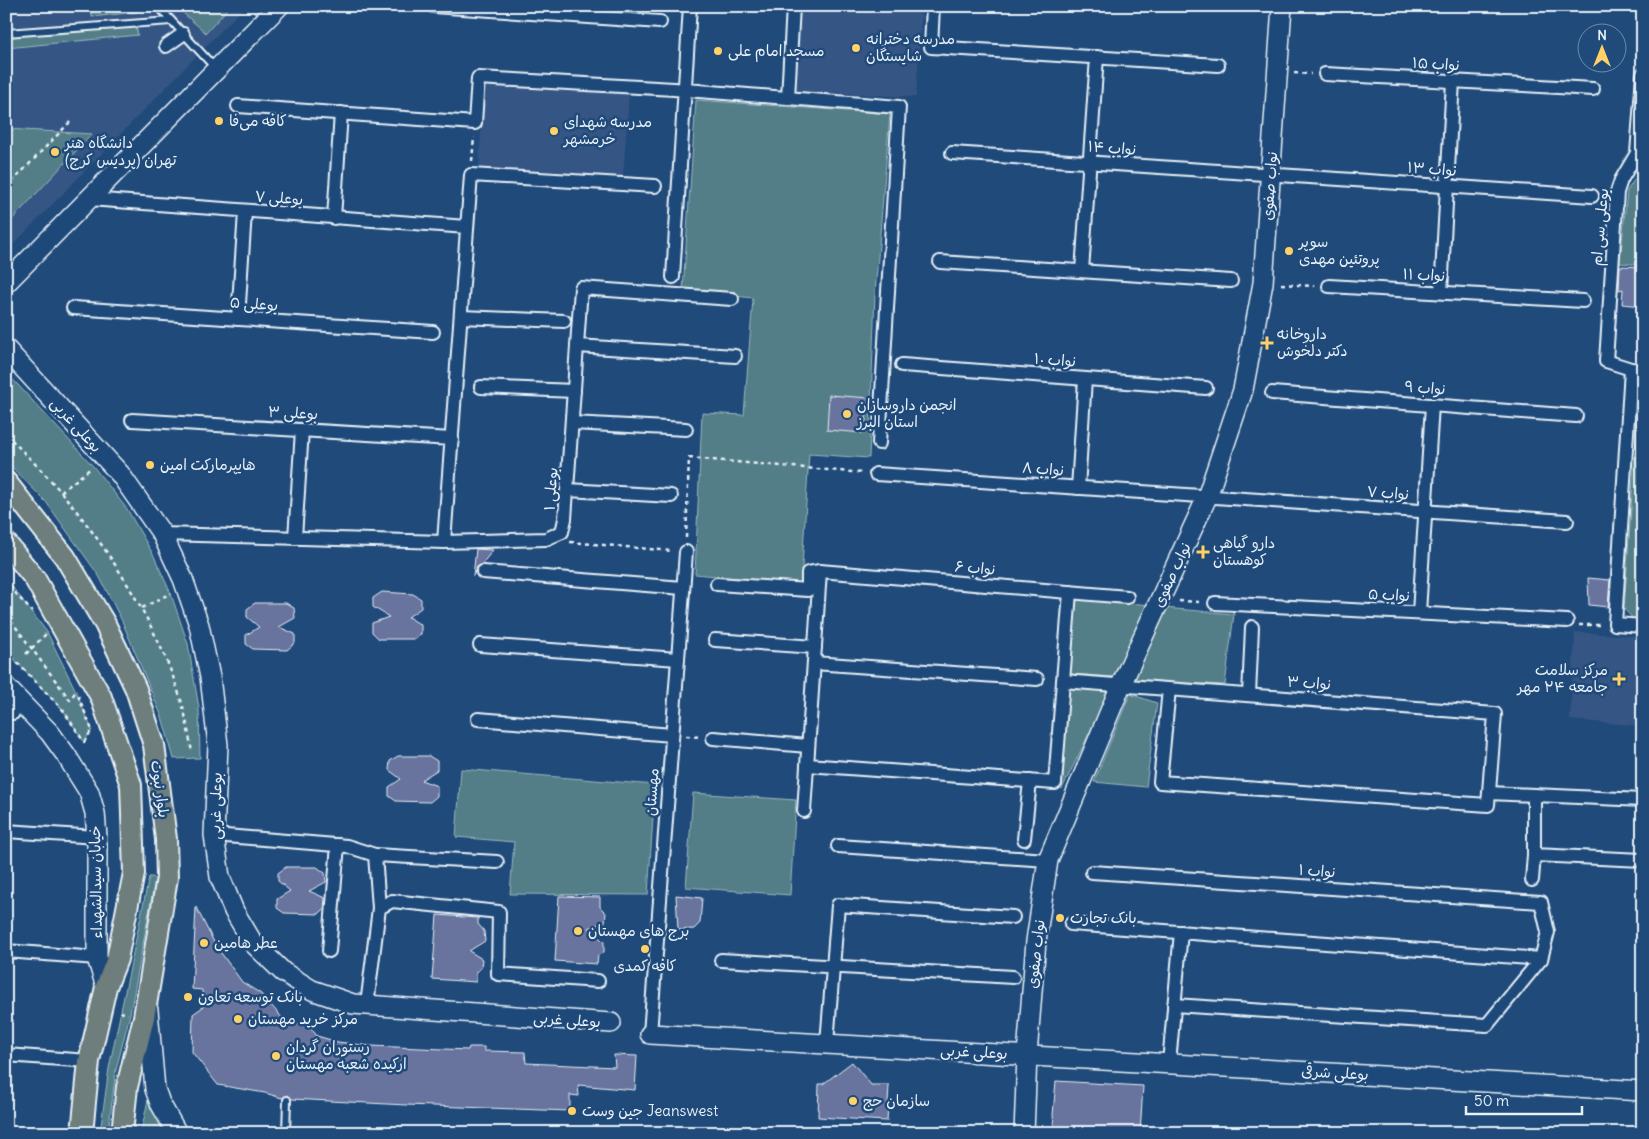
<svg xmlns="http://www.w3.org/2000/svg" width="1649" height="1139" font-family="Delius,'Playpen Sans Arabic',sans-serif">
<style>
.built{fill:#355685}
.green{fill:#527e87;stroke:#9db8c0}
.building{fill:#68739e;stroke:#e8f1f8}
.lines{fill:none;stroke-linecap:round;stroke-linejoin:round}
.lane-casing{stroke:#e8f1f8;stroke-width:10}
.street-casing{stroke:#e8f1f8;stroke-width:16}
.secondary-casing{stroke:#e8f1f8;stroke-width:22}
.primary-casing{stroke:#e8f1f8;stroke-width:24}
.path{stroke:#e8f1f8;stroke-width:2.5;stroke-dasharray:4 4;stroke-linecap:butt}
.lane{stroke:#1f4a7a;stroke-width:6}
.street{stroke:#1f4a7a;stroke-width:12}
.secondary{stroke:#1f4a7a;stroke-width:19}
.primary{stroke:#6d7e7c;stroke-width:20}
.poi-dot{fill:#ffd166;stroke:#1f4a7a;stroke-width:2}
.labels{text-anchor:middle;stroke-width:5;stroke-linejoin:round;paint-order:stroke}
.poi-label{font-size:15px;fill:#e8f1f8;stroke:#1f4a7a;text-anchor:start}
.street-label{font-size:15px;fill:#e8f1f8;stroke:#1f4a7a}
</style>
<rect width="100%" height="100%" fill="#1f4a7a"/>
<filter id="ink" filterUnits="userSpaceOnUse"><feTurbulence type="fractalNoise" baseFrequency=".02" numOctaves="2"/><feDisplacementMap in="SourceGraphic" scale="10" xChannelSelector="R" yChannelSelector="G"/><feConvolveMatrix kernelMatrix="1 2 1 2 8 2 1 2 1" color-interpolation-filters="sRGB"/></filter>
<g filter="url(#ink)">
<g class="built">
<polygon points="6,6 245,6 6,252"/>
<polygon points="796,6 922,6 916,97 791,91"/>
<polygon points="484,84 629,93 623,178 479,169"/>
<polygon points="1575,632 1643,637 1643,726 1570,720"/>
</g>
<g class="green">
<polygon points="91,6 131,6 137,12 92,17"/>
<polygon points="175,6 230,6 206,33"/>
<polygon points="136,27 138,35 6,48 6,37"/>
<polygon points="696,100 890,114 875,293 869,458 809,454 801,584 695,574 702,413 744,415 753,298 683,290"/>
<polygon points="6,129 92,134 6,226"/>
<polygon points="1643,166 1643,265 1620,263 1627,191"/>
<polygon points="6,372 93,466 127,509 154,556 171,594 188,644 199,708 200,758 174,759 162,717 122,621 99,576 46,502 6,461"/>
<polygon points="1643,392 1643,621 1635,621 1624,609 1639,394"/>
<polygon points="6,579 47,632 76,691 92,730 84,742 63,710 6,651"/>
<polygon points="1074,598 1150,605 1116,677 1070,674"/>
<polygon points="1164,608 1234,614 1225,685 1131,680"/>
<polygon points="1068,688 1110,691 1062,789"/>
<polygon points="1130,694 1157,703 1146,787 1094,782"/>
<polygon points="461,769 655,785 648,895 510,894 514,842 456,837"/>
<polygon points="693,793 796,800 790,895 686,887"/>
<polygon points="149,877 153,877 155,879 130,1014 116,1070 108,1133 100,1133 109,1068"/>
<polygon points="150,1091 163,1133 141,1132"/>
</g>
<g class="building">
<polygon points="1620,266 1643,267 1643,306 1622,304 1623,289 1619,290"/>
<polygon points="829,395 869,398 864,433 827,430"/>
<polygon points="476,549 493,550 482,564 477,567 473,576"/>
<polygon points="1588,578 1610,580 1608,607 1589,605"/>
<polygon points="382,592 413,594 421,599 421,608 408,617 421,625 421,634 414,639 379,639 372,632 372,623 389,617 373,607 373,598"/>
<polygon points="255,603 286,603 294,608 295,618 279,627 295,634 295,643 287,650 253,649 246,644 246,635 259,627 247,617 247,609"/>
<polygon points="398,756 429,756 437,761 437,770 421,780 437,786 437,796 430,802 396,801 389,796 389,787 401,779 389,770 390,761"/>
<polygon points="286,867 317,867 325,873 326,882 309,891 325,898 324,909 319,914 284,913 277,908 277,899 290,891 278,881 278,873"/>
<polygon points="676,895 702,898 700,923 694,929 678,930"/>
<polygon points="559,896 600,897 600,907 606,913 605,922 589,928 604,942 604,952 598,955 597,964 555,961"/>
<polygon points="196,907 216,946 242,982 261,994 287,1023 308,1024 317,1036 338,1042 371,1046 468,1050 469,1047 484,1047 484,1051 525,1052 526,1063 615,1067 614,1055 637,1056 635,1090 578,1085 579,1096 570,1095 570,1111 406,1105 292,1099 288,1095 282,1098 265,1093 218,1085 192,1052 193,1014 203,1007 202,990 192,989"/>
<polygon points="437,915 478,918 478,924 484,931 485,941 469,951 482,959 481,968 476,972 476,982 432,979"/>
<polygon points="852,1062 871,1085 889,1085 887,1121 818,1117 819,1084 823,1084"/>
<polygon points="1056,1081 1143,1086 1140,1133 1057,1133 1054,1124 1053,1115"/>
</g>
<g class="lines">
<defs>
<g id="lane">
<polyline points="158,6 216,69"/>
<polyline points="6,33 171,21"/>
<polyline points="286,1133 287,1100"/>
</g>
<g id="street">
<polyline points="433,6 660,22"/>
<polyline points="933,6 931,47 1218,65"/>
<polyline points="166,46 183,34"/>
<polyline points="1325,74 1593,89"/>
<polyline points="1643,74 1637,153 1621,180 1617,192 1606,361 1631,369 1643,370"/>
<polyline points="788,98 793,6"/>
<polyline points="238,106 475,123 478,78 674,89 899,107 879,443"/>
<polyline points="952,153 1592,196"/>
<polyline points="89,199 467,227"/>
<polyline points="334,218 341,113"/>
<polyline points="940,262 1231,281"/>
<polyline points="1082,271 1097,57"/>
<polyline points="673,277 690,6"/>
<polyline points="1329,286 1583,301"/>
<polyline points="1441,292 1453,81"/>
<polyline points="73,308 433,332"/>
<polyline points="461,317 564,321"/>
<polyline points="238,319 245,212"/>
<polyline points="577,346 735,356"/>
<polyline points="902,365 1206,388"/>
<polyline points="1631,369 1615,624 1643,626"/>
<polyline points="481,387 574,391"/>
<polyline points="1272,393 1576,416"/>
<polyline points="132,420 452,439"/>
<polyline points="572,423 686,429"/>
<polyline points="876,474 1567,521"/>
<polyline points="1078,488 1085,379"/>
<polyline points="568,490 671,496"/>
<polyline points="162,534 444,542 546,539 562,532 565,519 581,288 732,299"/>
<polyline points="295,538 302,430"/>
<polyline points="444,542 471,175 655,186"/>
<polyline points="483,572 683,588"/>
<polyline points="717,584 808,590 808,573 820,571 1127,597"/>
<polyline points="1215,603 1567,621"/>
<polyline points="1419,613 1432,405"/>
<polyline points="715,640 815,647"/>
<polyline points="480,645 678,659"/>
<polyline points="814,663 1037,679"/>
<polyline points="1063,681 1495,714 1488,805 1160,782 1169,689"/>
<polyline points="1249,695 1252,627"/>
<polyline points="6,713 13,713"/>
<polyline points="478,719 672,735"/>
<polyline points="713,738 808,746"/>
<polyline points="807,765 1055,783 1070,592"/>
<polyline points="1489,793 1643,800"/>
<polyline points="1534,795 1534,855 1643,860"/>
<polyline points="804,811 820,571"/>
<polyline points="6,831 97,837"/>
<polyline points="214,835 347,846 375,855 379,908"/>
<polyline points="1024,839 1030,781"/>
<polyline points="838,846 1048,860"/>
<polyline points="375,855 497,862"/>
<polyline points="1092,872 1541,902 1548,932 1541,959 1487,1025 1174,1005"/>
<polyline points="1532,880 1534,855"/>
<polyline points="1071,924 1541,959"/>
<polyline points="6,951 97,958"/>
<polyline points="329,951 338,845"/>
<polyline points="721,960 1013,977"/>
<polyline points="367,1005 379,908 392,901 499,912 498,974 598,981"/>
<polyline points="650,1034 686,552"/>
<polyline points="827,1043 838,905 1013,917"/>
<polyline points="6,1055 89,1061"/>
<polyline points="1169,1063 1181,932"/>
</g>
<g id="secondary">
<polyline points="6,283 279,6"/>
<polyline points="6,349 120,474 162,534 183,579 199,625 210,677 218,745 214,835 220,877 234,911 253,943 283,972 312,990 353,1004 611,1023"/>
<polyline points="6,687 50,733 66,755 89,792 95,813 97,837 97,958 106,987"/>
<polyline points="148,1010 155,1089 160,1103 177,1133"/>
<polyline points="650,1034 1643,1091"/>
<polyline points="1024,1133 1027,1055 1036,941 1048,860 1121,685 1207,497 1243,390 1263,283 1282,6"/>
</g>
<g id="primary">
<polyline points="6,482 65,557 105,624 136,689 154,745 166,839 167,878 144,1017 127,1087 122,1133"/>
<polyline points="6,543 35,579 101,697 131,785 134,873 117,959 106,987 89,1061 82,1133"/>
</g>
</defs>
<use href="#lane" class="lane-casing"/>
<use href="#street" class="street-casing"/>
<use href="#secondary" class="secondary-casing"/>
<use href="#primary" class="primary-casing"/>
<g class="path">
<polyline points="1294,73 1311,74"/>
<polyline points="472,161 474,137"/>
<polyline points="6,188 70,122"/>
<polyline points="1281,284 1315,286"/>
<path d="M6,434c18,19 38,38 55,58 51,61 100,138 122,215 4,14 6,30 9,45"/>
<polyline points="61,492 91,468"/>
<polyline points="1635,530 1643,530"/>
<polyline points="686,538 689,458 863,473"/>
<polyline points="570,542 672,551"/>
<polyline points="6,579 17,595 32,612"/>
<polyline points="1179,601 1201,602"/>
<polyline points="142,608 171,593"/>
<polyline points="6,614 70,700 76,691"/>
<polyline points="1579,625 1601,625"/>
<polyline points="6,651 63,710 84,742 92,730 77,693"/>
<polyline points="26,654 46,634"/>
<polyline points="686,736 701,737"/>
<polyline points="120,1012 128,1014"/>
</g>
<use href="#lane" class="lane"/>
<use href="#street" class="street"/>
<use href="#secondary" class="secondary"/>
<use href="#primary" class="primary"/>
</g>
</g>
<g class="poi-dot">
<circle cx="856" cy="48" r="5"/>
<circle cx="718" cy="51" r="5"/>
<circle cx="219" cy="121" r="5"/>
<circle cx="554" cy="131" r="5"/>
<circle cx="55" cy="152" r="5"/>
<circle cx="1289" cy="251" r="5"/>
<path d="M1264.5 335.5h5v5h5v5h-5v5h-5v-5h-5v-5h5z"/>
<circle cx="847" cy="414" r="5"/>
<circle cx="150" cy="465" r="5"/>
<path d="M1200.5 544.5h5v5h5v5h-5v5h-5v-5h-5v-5h5z"/>
<path d="M1616.5 671.5h5v5h5v5h-5v5h-5v-5h-5v-5h5z"/>
<circle cx="1060" cy="918" r="5"/>
<circle cx="578" cy="931" r="5"/>
<circle cx="204" cy="943" r="5"/>
<circle cx="645" cy="949" r="5"/>
<circle cx="188" cy="997" r="5"/>
<circle cx="238" cy="1019" r="5"/>
<circle cx="276" cy="1056" r="5"/>
<circle cx="853" cy="1101" r="5"/>
<circle cx="572" cy="1111" r="5"/>
</g>
<g class="labels">
<g class="poi-label">
<text x="866" y="44">مدرسه دخترانه<tspan x="866" dy="17">شایستگان</tspan></text>
<text x="728" y="56">مسجد امام علی</text>
<text x="229" y="126">کافه می‌فا</text>
<text x="564" y="127">مدرسه شهدای<tspan x="564" dy="17">خرمشهر</tspan></text>
<text x="65" y="148">دانشگاه هنر<tspan x="65" dy="17">تهران (پردیس کرج)</tspan></text>
<text x="1299" y="247">سوپر<tspan x="1299" dy="17">پروتئین مهدی</tspan></text>
<text x="1277" y="339">داروخانه<tspan x="1277" dy="17">دکتر دلخوش</tspan></text>
<text x="857" y="410">انجمن داروسازان<tspan x="857" dy="17">استان البرز</tspan></text>
<text x="160" y="470">هایپرمارکت امین</text>
<text x="1213" y="548">دارو گیاهی<tspan x="1213" dy="17">کوهستان</tspan></text>
<text x="1608" y="675" text-anchor="end">مرکز سلامت<tspan x="1608" dy="17">جامعه ۲۴ مهر</tspan></text>
<text x="1070" y="923">بانک تجارت</text>
<text x="588" y="936">برج های مهستان</text>
<text x="214" y="948">عطر هامین</text>
<text x="645" y="971" text-anchor="middle">کافه کمدی</text>
<text x="198" y="1002">بانک توسعه تعاون</text>
<text x="248" y="1024">مرکز خرید مهستان</text>
<text x="286" y="1052">رستوران گردان<tspan x="286" dy="17">ارکیده شعبه مهستان</tspan></text>
<text x="863" y="1106">سازمان حج</text>
<text x="582" y="1116">جین وست Jeanswest</text>
</g>
<g class="street-label">
<text transform="translate(1436 64) rotate(3)" y="5">نواب ۱۵</text>
<text transform="translate(1112 148) rotate(4)" y="5">نواب ۱۴</text>
<text transform="translate(1432 169) rotate(4)" y="5">نواب ۱۳</text>
<text transform="translate(1270 186) rotate(-86)" y="5">نواب صفوی</text>
<text transform="translate(279 198) rotate(4)" y="5">بوعلی ۷</text>
<text transform="translate(1600 227) rotate(-85)" y="5">بوعلی سی ام</text>
<text transform="translate(1424 275) rotate(3)" y="5">نواب ۱۱</text>
<text transform="translate(254 304) rotate(4)" y="5">بوعلی ۵</text>
<text transform="translate(1055 360) rotate(4)" y="5">نواب ۱۰</text>
<text transform="translate(1425 388) rotate(4)" y="5">نواب ۹</text>
<text transform="translate(293 413) rotate(3)" y="5">بوعلی ۳</text>
<text transform="translate(76 425) rotate(48)" y="5">بوعلی غربی</text>
<text transform="translate(1043 469) rotate(4)" y="5">نواب ۸</text>
<text transform="translate(551 489) rotate(-86)" y="5">بوعلی ۱</text>
<text transform="translate(1388 493) rotate(4)" y="5">نواب ۷</text>
<text transform="translate(975 568) rotate(5)" y="5">نواب ۶</text>
<text transform="translate(1172 575) rotate(-65)" y="5">نواب صفوی</text>
<text transform="translate(1389 595) rotate(3)" y="5">نواب ۵</text>
<text transform="translate(1309 683) rotate(4)" y="5">نواب ۳</text>
<text transform="translate(160 789) rotate(82)" y="5">بلوار نبوت</text>
<text transform="translate(652 792) rotate(-86)" y="5">مهستان</text>
<text transform="translate(216 806) rotate(-89)" y="5">بوعلی غربی</text>
<text transform="translate(1317 871) rotate(4)" y="5">نواب ۱</text>
<text transform="translate(96 882) rotate(-91)" y="5">خیابان سیدالشهداء</text>
<text transform="translate(1036 954) rotate(-84)" y="5">نواب صفوی</text>
<text transform="translate(567 1020) rotate(4)" y="5">بوعلی غربی</text>
<text transform="translate(974 1052) rotate(3)" y="5">بوعلی غربی</text>
<text transform="translate(1335 1073) rotate(3)" y="5">بوعلی شرقی</text>
</g>
</g>
<rect width="1649" height="1139" fill="none" stroke="#1f4a7a" stroke-width="25"/>
<rect x="12" y="12" width="1624" height="1114" fill="none" stroke="#e8f1f8" stroke-width="2" filter="url(#ink)"/>
<g transform="translate(1602 48)"><circle r="24" fill="#1f4a7a" stroke="#6f8dac"/>
<path d="M0-4L9 19L0 12L-9 19Z" fill="#ffd166"/>
<text y="-8" font-size="14" font-weight="bold" text-anchor="middle" fill="#e8f1f8">N</text>
</g>
<path d="M1466 1106v8h116v-8" fill="none" stroke="#e8f1f8" stroke-width="2.5"/>
<text x="1474" y="1106" font-size="15" fill="#e8f1f8" stroke="#1f4a7a" stroke-width="4" paint-order="stroke">50 m</text>
</svg>
